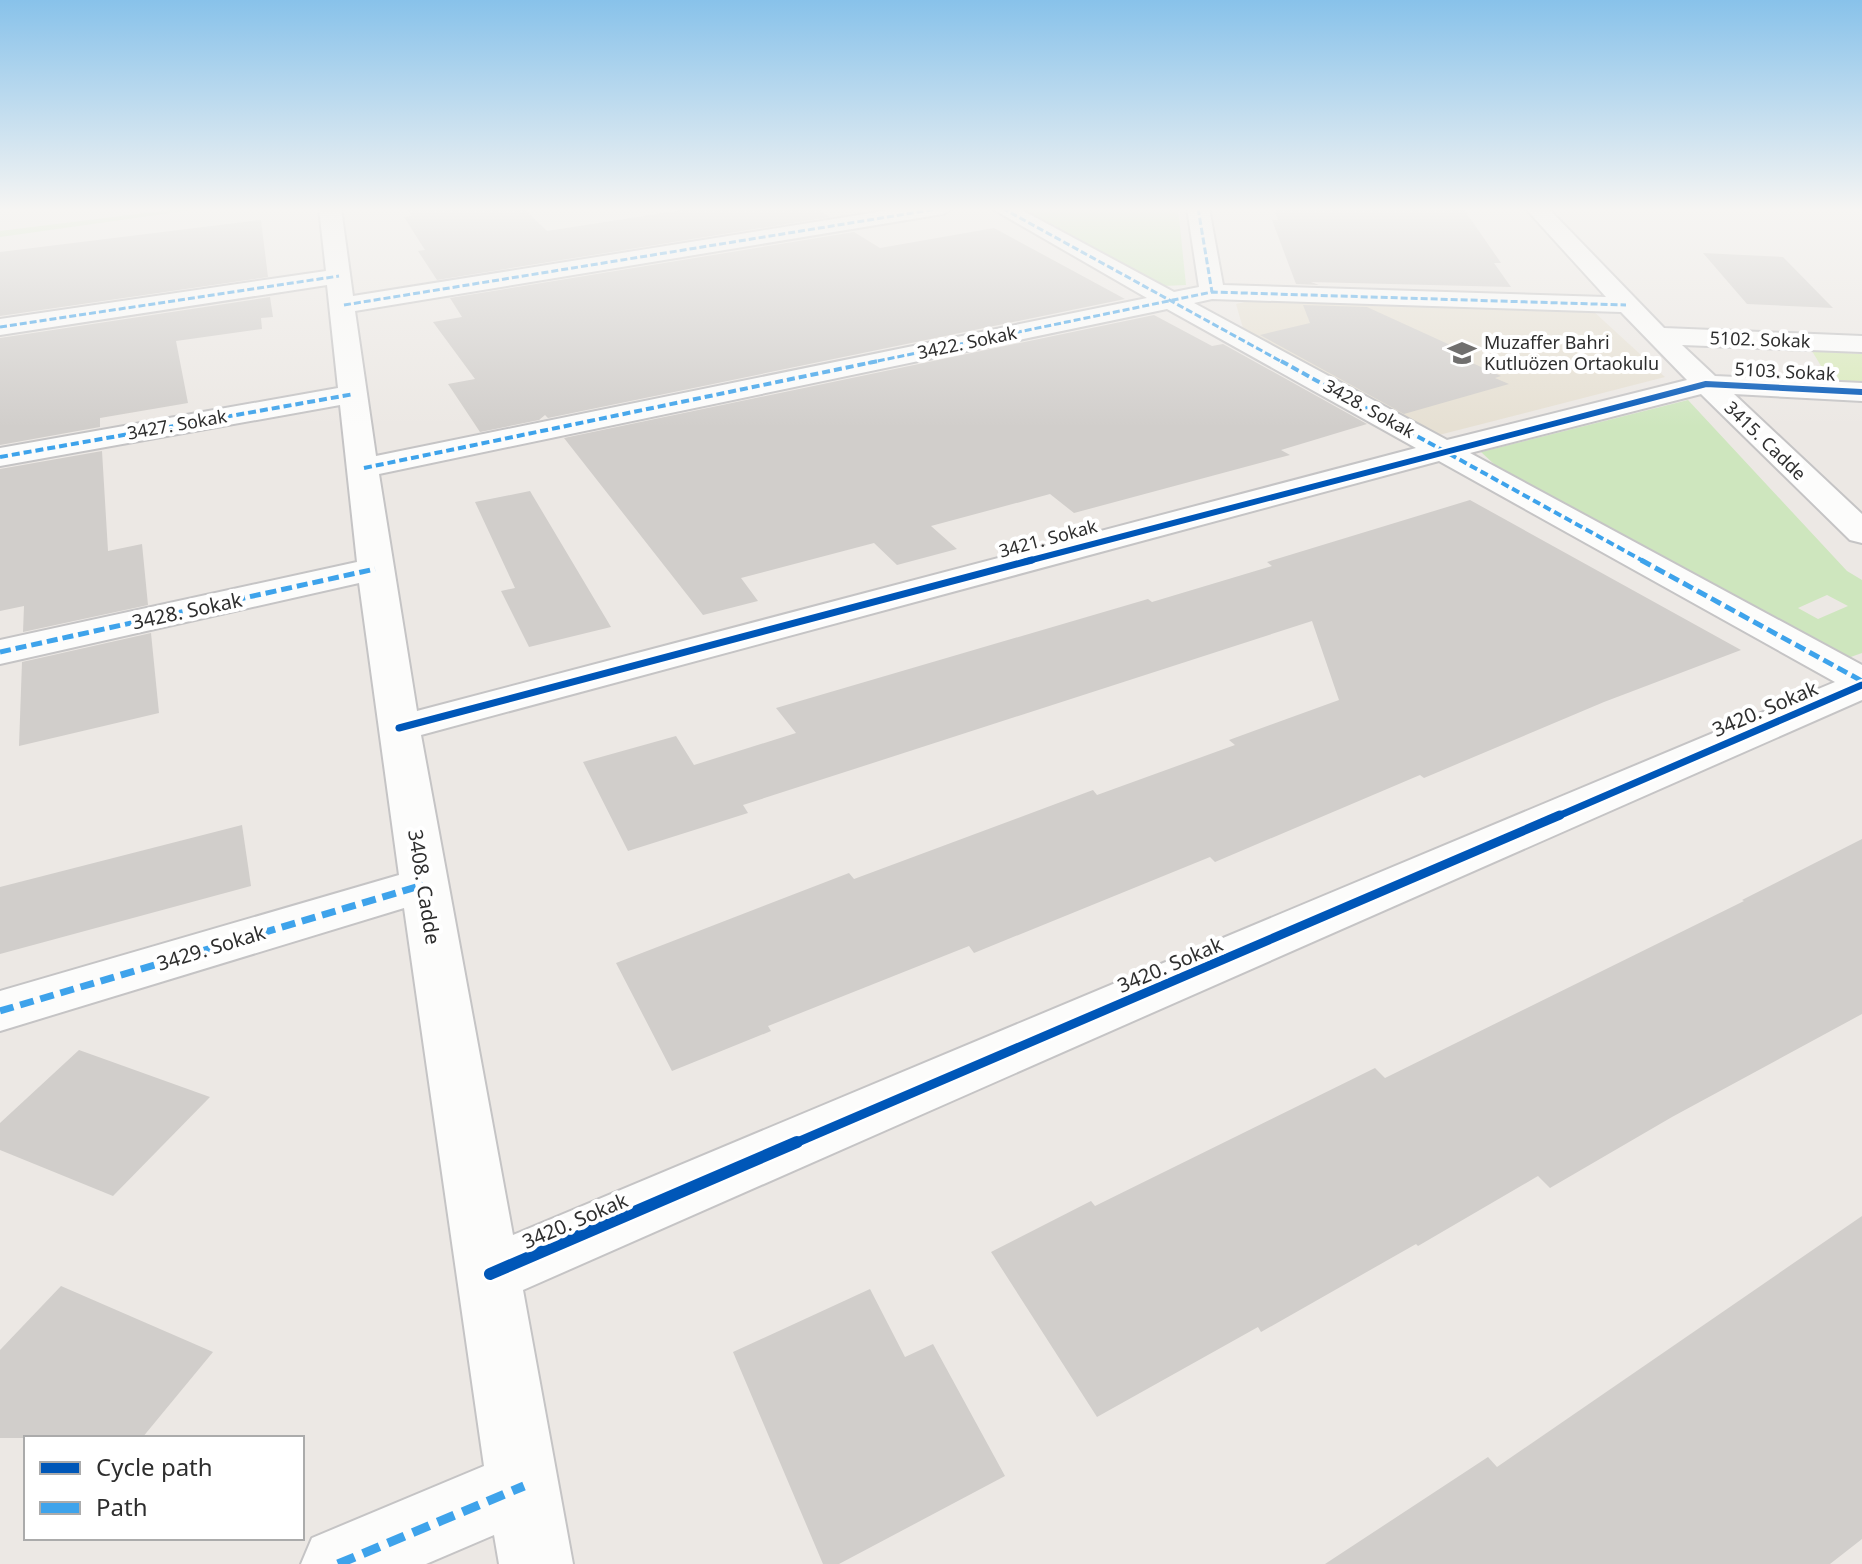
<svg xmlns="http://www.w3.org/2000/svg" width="1862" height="1564" font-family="'Noto Sans',sans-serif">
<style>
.education{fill:#e6e0d3}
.green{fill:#cee6be;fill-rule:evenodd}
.pitch{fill:#d9eabb}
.building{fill:#d1cecb}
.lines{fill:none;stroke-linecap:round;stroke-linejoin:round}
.minor-casing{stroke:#c5c4c5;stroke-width:4}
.minor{fill:#fcfcfb;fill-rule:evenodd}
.quiet-far4{stroke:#3ea3eb;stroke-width:3;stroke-dasharray:7 3;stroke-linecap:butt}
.quiet-far3{stroke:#3ea3eb;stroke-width:4;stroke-dasharray:8 4;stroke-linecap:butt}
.quiet-far2{stroke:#3ea3eb;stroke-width:5;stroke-dasharray:11 5;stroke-linecap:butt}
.quiet-far1{stroke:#3ea3eb;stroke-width:7;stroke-dasharray:14 7;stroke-linecap:butt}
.quiet{stroke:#3ea3eb;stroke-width:9;stroke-dasharray:18 9;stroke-linecap:butt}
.cycleway-far3-casing{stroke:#fff;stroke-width:10}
.cycleway-far2-casing{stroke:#fff;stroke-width:12}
.cycleway-far1-casing{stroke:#fff;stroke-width:14}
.cycleway-casing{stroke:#fff;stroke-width:17}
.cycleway-far3{stroke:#0057b8;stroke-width:6}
.cycleway-far2{stroke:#0057b8;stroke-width:7}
.cycleway-far1{stroke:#0057b8;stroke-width:9}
.cycleway{stroke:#0057b8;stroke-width:12}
.labels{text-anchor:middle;stroke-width:8;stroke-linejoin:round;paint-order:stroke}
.far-street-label{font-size:18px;fill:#2e2e2e;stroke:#fff}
.far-poi-label{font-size:18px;fill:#2e2e2e;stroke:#fff;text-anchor:start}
.street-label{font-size:20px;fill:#2e2e2e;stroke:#fff}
</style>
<rect width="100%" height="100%" fill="#ece8e4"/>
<polygon class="education" points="1258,299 1592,310 1665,377 1435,436 1243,328 1236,304"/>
<g class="green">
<polygon points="185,208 207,208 0,237 0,231"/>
<polygon points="1016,208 1178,208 1186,285 1163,286"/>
<path d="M1688,400l159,171 15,9v73l-17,6 -350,-194 -14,-13zM1827,595l21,11 -30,13 -20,-11z"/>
</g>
<polygon class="pitch" points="1812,351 1862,354 1862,385 1832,384"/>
<g class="building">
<polygon points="406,208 523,208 547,231 695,208 816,208 830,217 437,280 418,251 425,250 404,217 412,216"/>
<polygon points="1274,208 1463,208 1501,263 1494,263 1511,287 1311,282 1319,285 1296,284 1272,220 1278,220"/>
<polygon points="261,220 268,277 0,316 0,252"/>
<polygon points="994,228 1125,299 548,418 545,415 539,420 480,432 448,384 475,379 433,322 462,317 450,298 854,232 880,248"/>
<polygon points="1703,253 1783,257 1833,308 1747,304"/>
<polygon points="270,297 273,317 261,318 262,329 176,341 188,403 100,418 100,427 0,445 0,338"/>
<polygon points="1303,305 1367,307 1459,349 1448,352 1501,376 1495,378 1509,384 1404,414 1260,335 1310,323"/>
<polygon points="1154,315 1212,346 1223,344 1367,424 1281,450 1290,455 1074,513 1050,494 931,526 957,549 897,565 874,543 741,578 758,601 703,615 564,438"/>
<polygon points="102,451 108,551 142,544 148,605 23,632 24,606 0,611 0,469"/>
<polygon points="530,491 611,627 529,647 501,591 515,588 475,502"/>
<polygon points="1470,500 1741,650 1604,702 1424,778 1420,775 1215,862 1210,857 974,953 969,946 768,1026 771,1031 672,1071 616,963 849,873 854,879 1093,790 1097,795 1235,745 1229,740 1339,700 1312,621 743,805 748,813 628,851 583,762 676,736 694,765 796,733 776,708 1148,599 1152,602 1272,566 1267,562"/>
<polygon points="151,633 159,713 19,746 22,662"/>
<polygon points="242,825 251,886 0,954 0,887"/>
<polygon points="1862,839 1862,1014 1672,1117 1550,1188 1538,1176 1418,1246 1416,1244 1261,1332 1258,1327 1097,1417 991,1252 1091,1201 1095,1206 1375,1068 1385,1078 1744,901 1742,900"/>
<polygon points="79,1050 210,1097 113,1196 0,1150 0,1123"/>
<polygon points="1862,1216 1862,1539 1830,1564 1325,1564 1488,1457 1497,1467"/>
<polygon points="61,1286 213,1352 142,1438 0,1438 0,1350"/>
<polygon points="870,1289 905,1357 933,1344 1005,1476 839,1564 823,1564 733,1352"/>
</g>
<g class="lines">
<defs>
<path id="minor" d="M319,208h22l12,88 550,-88h51l-11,6 -588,97 21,145 771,-158 -156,-90h27l156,84 25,-5 -12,-79h22l14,77 383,12 -81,-89h23l116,120 198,8v16l-180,-7 33,31 147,7v18l-128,-7 128,120v29l-12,-3 -149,-146 -231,59 392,212v35l-1339,590 50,274h-74l-5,-29 -68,29h-125l11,-26 172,-72 -80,-558 -404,123v-40l399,-116 -40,-292 -359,81v-24l357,-78 -17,-157 -340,61v-18l338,-60 -11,-103 -327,50v-16l326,-48zM1212,299l409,13 66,68 -240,60 -253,-137zM1167,309l249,139 -999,263 -38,-237zM1439,461l396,221 -1322,553 -92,-500z"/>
</defs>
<use href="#minor" class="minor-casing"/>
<use href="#minor" class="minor"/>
<g class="quiet-far4">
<polyline points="1002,208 1284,363"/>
<polyline points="1198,208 1212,292"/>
<polyline points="344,305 943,208"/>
<polyline points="0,327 339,276"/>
<polyline points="868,363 1212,292 1626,305"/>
</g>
<g class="quiet-far3">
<polyline points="1281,361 1645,562"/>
<polyline points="0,457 354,394"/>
<polyline points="364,468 878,361"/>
</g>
<g class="quiet-far2">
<polyline points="1641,560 1862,681"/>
<polyline points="0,652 375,569"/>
</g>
<polyline class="quiet-far1" points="0,1011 423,885"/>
<polyline class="quiet" points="338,1564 524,1486"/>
<defs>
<polyline id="cycleway-far3" points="1024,562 1706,384 1862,392"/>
<g id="cycleway-far2">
<polyline points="399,728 1032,560"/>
<polyline points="1556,817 1862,685"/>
</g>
<polyline id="cycleway-far1" points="793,1144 1560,815"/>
<polyline id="cycleway" points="490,1274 797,1142"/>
</defs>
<use href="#cycleway-far3" class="cycleway-far3-casing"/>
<use href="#cycleway-far2" class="cycleway-far2-casing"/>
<use href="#cycleway-far1" class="cycleway-far1-casing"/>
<use href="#cycleway" class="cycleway-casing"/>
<use href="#cycleway-far3" class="cycleway-far3"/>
<use href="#cycleway-far2" class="cycleway-far2"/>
<use href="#cycleway-far1" class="cycleway-far1"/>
<use href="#cycleway" class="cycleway"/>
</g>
<linearGradient id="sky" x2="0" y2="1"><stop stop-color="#88c2ea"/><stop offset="0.49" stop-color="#f6f5f3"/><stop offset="1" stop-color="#f6f5f3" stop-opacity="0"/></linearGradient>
<rect width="1862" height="427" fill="url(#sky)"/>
<defs>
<symbol id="school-bare" viewBox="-9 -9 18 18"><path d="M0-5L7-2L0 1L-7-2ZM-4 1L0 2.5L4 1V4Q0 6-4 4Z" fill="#706f6e" stroke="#fff" stroke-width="2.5" paint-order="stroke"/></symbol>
</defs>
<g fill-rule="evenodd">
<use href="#school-bare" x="1442" y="333" width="40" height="40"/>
</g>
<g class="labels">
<g class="far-street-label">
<text transform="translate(1760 340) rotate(2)" y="6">5102. Sokak</text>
<text transform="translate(967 343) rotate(-12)" y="6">3422. Sokak</text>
<text transform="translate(1785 372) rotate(3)" y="6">5103. Sokak</text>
<text transform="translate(1369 409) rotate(29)" y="6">3428. Sokak</text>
<text transform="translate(177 425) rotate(-10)" y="6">3427. Sokak</text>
<text transform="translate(1765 441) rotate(44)" y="6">3415. Cadde</text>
<text transform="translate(1048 539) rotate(-15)" y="6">3421. Sokak</text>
</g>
<g class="far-poi-label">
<text x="1484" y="349">Muzaffer Bahri<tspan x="1484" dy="21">Kutluözen Ortaokulu</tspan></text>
</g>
<g class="street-label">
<text transform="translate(187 611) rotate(-12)" y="7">3428. Sokak</text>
<text transform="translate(1765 709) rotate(-23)" y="7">3420. Sokak</text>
<text transform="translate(424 887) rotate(81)" y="7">3408. Cadde</text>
<text transform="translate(211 948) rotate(-17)" y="7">3429. Sokak</text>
<text transform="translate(1170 965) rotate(-23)" y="7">3420. Sokak</text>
<text transform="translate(575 1221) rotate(-23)" y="7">3420. Sokak</text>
</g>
</g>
<rect x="24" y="1436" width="280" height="104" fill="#ffffff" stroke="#ababab" stroke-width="2"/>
<rect x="40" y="1462" width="40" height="12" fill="#0057b8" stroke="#ababab" stroke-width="2"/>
<text x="96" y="1476" font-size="24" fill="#2e2e2e">Cycle path</text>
<rect x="40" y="1502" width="40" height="12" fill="#3ea3eb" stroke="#ababab" stroke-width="2"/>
<text x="96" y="1516" font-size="24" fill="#2e2e2e">Path</text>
</svg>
